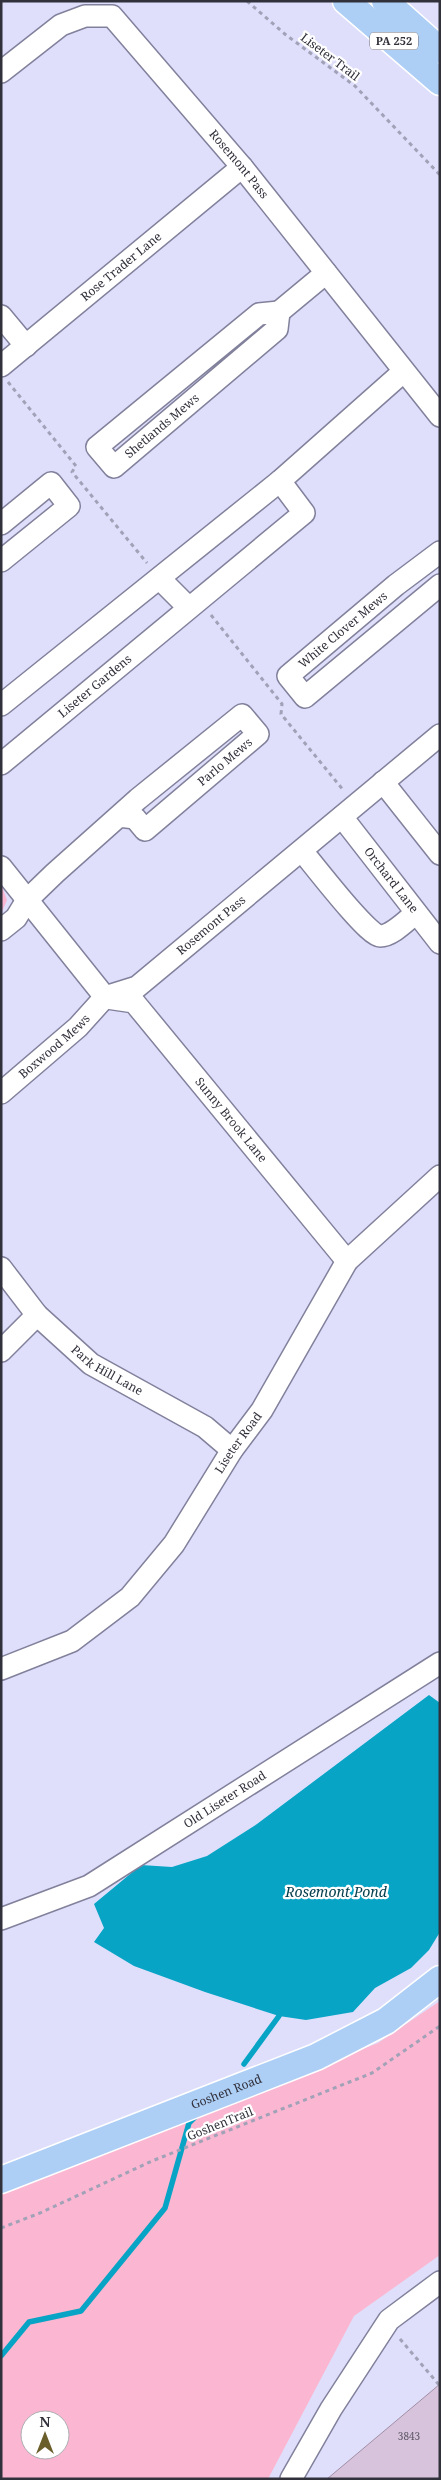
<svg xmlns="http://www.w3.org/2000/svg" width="441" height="2480" font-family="'Noto Serif',serif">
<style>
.green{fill:#fbb7d1;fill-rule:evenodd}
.water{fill:#08a4c5}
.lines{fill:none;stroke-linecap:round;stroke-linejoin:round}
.stream{stroke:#08a4c5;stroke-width:5.5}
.building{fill:#d8c3dc;stroke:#a28fa6}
.minor-casing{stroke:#82819c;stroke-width:24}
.major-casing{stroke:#fff;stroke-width:29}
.path{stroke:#a1a1b7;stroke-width:3;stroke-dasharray:4 4;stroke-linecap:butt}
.minor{stroke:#fff;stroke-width:21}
.major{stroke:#adcef5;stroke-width:26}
.labels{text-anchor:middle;stroke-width:4.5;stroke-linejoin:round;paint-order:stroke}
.number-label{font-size:10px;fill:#5b5664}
.shield{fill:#fff;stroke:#6f6f76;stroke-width:1}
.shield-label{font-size:11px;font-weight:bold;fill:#31313c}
.street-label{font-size:12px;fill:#31313c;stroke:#fff}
.water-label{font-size:14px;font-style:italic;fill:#06404e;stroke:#fff}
</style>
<rect width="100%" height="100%" fill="#dfdffc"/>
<g class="green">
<polygon points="1,884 7,900 1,914"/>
<path d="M440,2001v254l-86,61 -86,163h-267v-291l377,-145zM30,2420h30v30h-30z"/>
</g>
<polygon class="water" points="429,1695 440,1703 440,1932 429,1950 411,1968 375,1988 353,2012 306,2020 279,2016 205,1992 134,1966 94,1942 104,1928 94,1904 141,1865 172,1867 207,1856 257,1824"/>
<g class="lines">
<g class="stream">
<polyline points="244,2064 279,2016"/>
<polyline points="1,2356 29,2322 81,2311 165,2208 189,2123 197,2115"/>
</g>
</g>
<polygon class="building" points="440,2384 440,2479 327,2479"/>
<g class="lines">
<defs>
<g id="minor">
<path id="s1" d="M1,72l60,-47 24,-9h27l130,151 198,249"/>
<polygon points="279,312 277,329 114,467 97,447 259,314"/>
<polyline points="279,312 326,273"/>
<polyline points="1,316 26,346"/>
<path id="s2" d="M1,366l241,-199"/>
<polyline points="1,524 51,483 69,506 1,561"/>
<polyline points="440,552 396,585 288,676 305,697 440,585"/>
<polyline points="160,579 188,607"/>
<polyline points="1,705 280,481 403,372"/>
<path id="s3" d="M1,764l303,-251 -24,-32"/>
<polyline points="383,782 440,854"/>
<path id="s4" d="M342,817l98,126"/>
<path d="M302,851c11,13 66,85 78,85 12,0 27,-16 36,-23"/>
<polyline points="1,867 105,997"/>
<polyline points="1,930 16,918 27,900 55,873 138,799 242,715 258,734 145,830 135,818 119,816"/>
<path id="s5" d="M105,997l32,-10 303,-252"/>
<path id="s6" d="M107,998l27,4 213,259"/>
<path id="s7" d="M1,1093l77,-66 27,-30"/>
<path id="s8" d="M1,1268l36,47 54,49 114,63 27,23"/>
<polyline points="1,1351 37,1315"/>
<path id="s9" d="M1,1669l71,-28 58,-44 44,-53 58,-94 30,-40 85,-149 93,-85"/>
<path id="s10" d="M1,1919l88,-33 351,-223"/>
<polyline points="291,2479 331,2409 389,2320 440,2282"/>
</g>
<g id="major">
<polyline points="346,1 440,82"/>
<polyline points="385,1 440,50"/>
<path id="s11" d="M1,2180l315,-123 70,-36 54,-42"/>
</g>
</defs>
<use href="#minor" class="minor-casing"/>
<use href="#major" class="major-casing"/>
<g class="path">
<polyline points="247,1 286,35 355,86 440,175"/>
<polyline points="8,382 76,466 72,472 147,563"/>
<polyline points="211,615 282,704 281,714 344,791"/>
<polyline points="1,2228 40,2213 152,2161 372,2073 440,2026"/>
<polyline points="400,2339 440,2386"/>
</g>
<use href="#minor" class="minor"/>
<use href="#major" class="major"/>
</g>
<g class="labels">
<g class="number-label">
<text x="409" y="2440">3843</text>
</g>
<rect class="shield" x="370" y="32.5" width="48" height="17" rx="4"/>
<g class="shield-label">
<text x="394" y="45">PA 252</text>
</g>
<g class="street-label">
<text transform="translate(330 57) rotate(37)" y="4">Liseter Trail</text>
<text dy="4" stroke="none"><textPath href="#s1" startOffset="324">Rosemont Pass</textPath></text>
<text dy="4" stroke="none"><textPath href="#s2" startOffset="156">Rose Trader Lane</textPath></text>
<text transform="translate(162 426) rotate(-40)" y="4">Shetlands Mews</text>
<text transform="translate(343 630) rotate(-40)" y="4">White Clover Mews</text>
<text dy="4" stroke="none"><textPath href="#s3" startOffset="122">Liseter Gardens</textPath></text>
<text transform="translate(225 762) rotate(-40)" y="4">Parlo Mews</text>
<text dy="4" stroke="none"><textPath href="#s4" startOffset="80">Orchard Lane</textPath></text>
<text dy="4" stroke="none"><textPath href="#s5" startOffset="130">Rosemont Pass</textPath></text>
<text dy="4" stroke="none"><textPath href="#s7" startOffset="71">Boxwood Mews</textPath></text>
<text dy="4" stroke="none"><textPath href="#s6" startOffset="180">Sunny Brook Lane</textPath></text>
<text dy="4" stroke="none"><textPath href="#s8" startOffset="149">Park Hill Lane</textPath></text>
<text dy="4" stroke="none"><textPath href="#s9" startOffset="338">Liseter Road</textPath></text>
<text dy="4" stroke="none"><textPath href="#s10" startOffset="255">Old Liseter Road</textPath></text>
<text dy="4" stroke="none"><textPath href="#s11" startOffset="242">Goshen Road</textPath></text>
<text transform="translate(220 2124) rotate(-22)" y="4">GoshenTrail</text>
</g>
<g class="water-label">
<text x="336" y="1897">Rosemont Pond</text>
</g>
</g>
<rect width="441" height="2480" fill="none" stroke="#31313c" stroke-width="5"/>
<g transform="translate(45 2435)"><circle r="24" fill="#ffffff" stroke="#adadb1"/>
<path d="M0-4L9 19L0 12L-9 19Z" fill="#6a5e2b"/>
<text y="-8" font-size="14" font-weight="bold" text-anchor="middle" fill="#31313c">N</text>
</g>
</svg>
